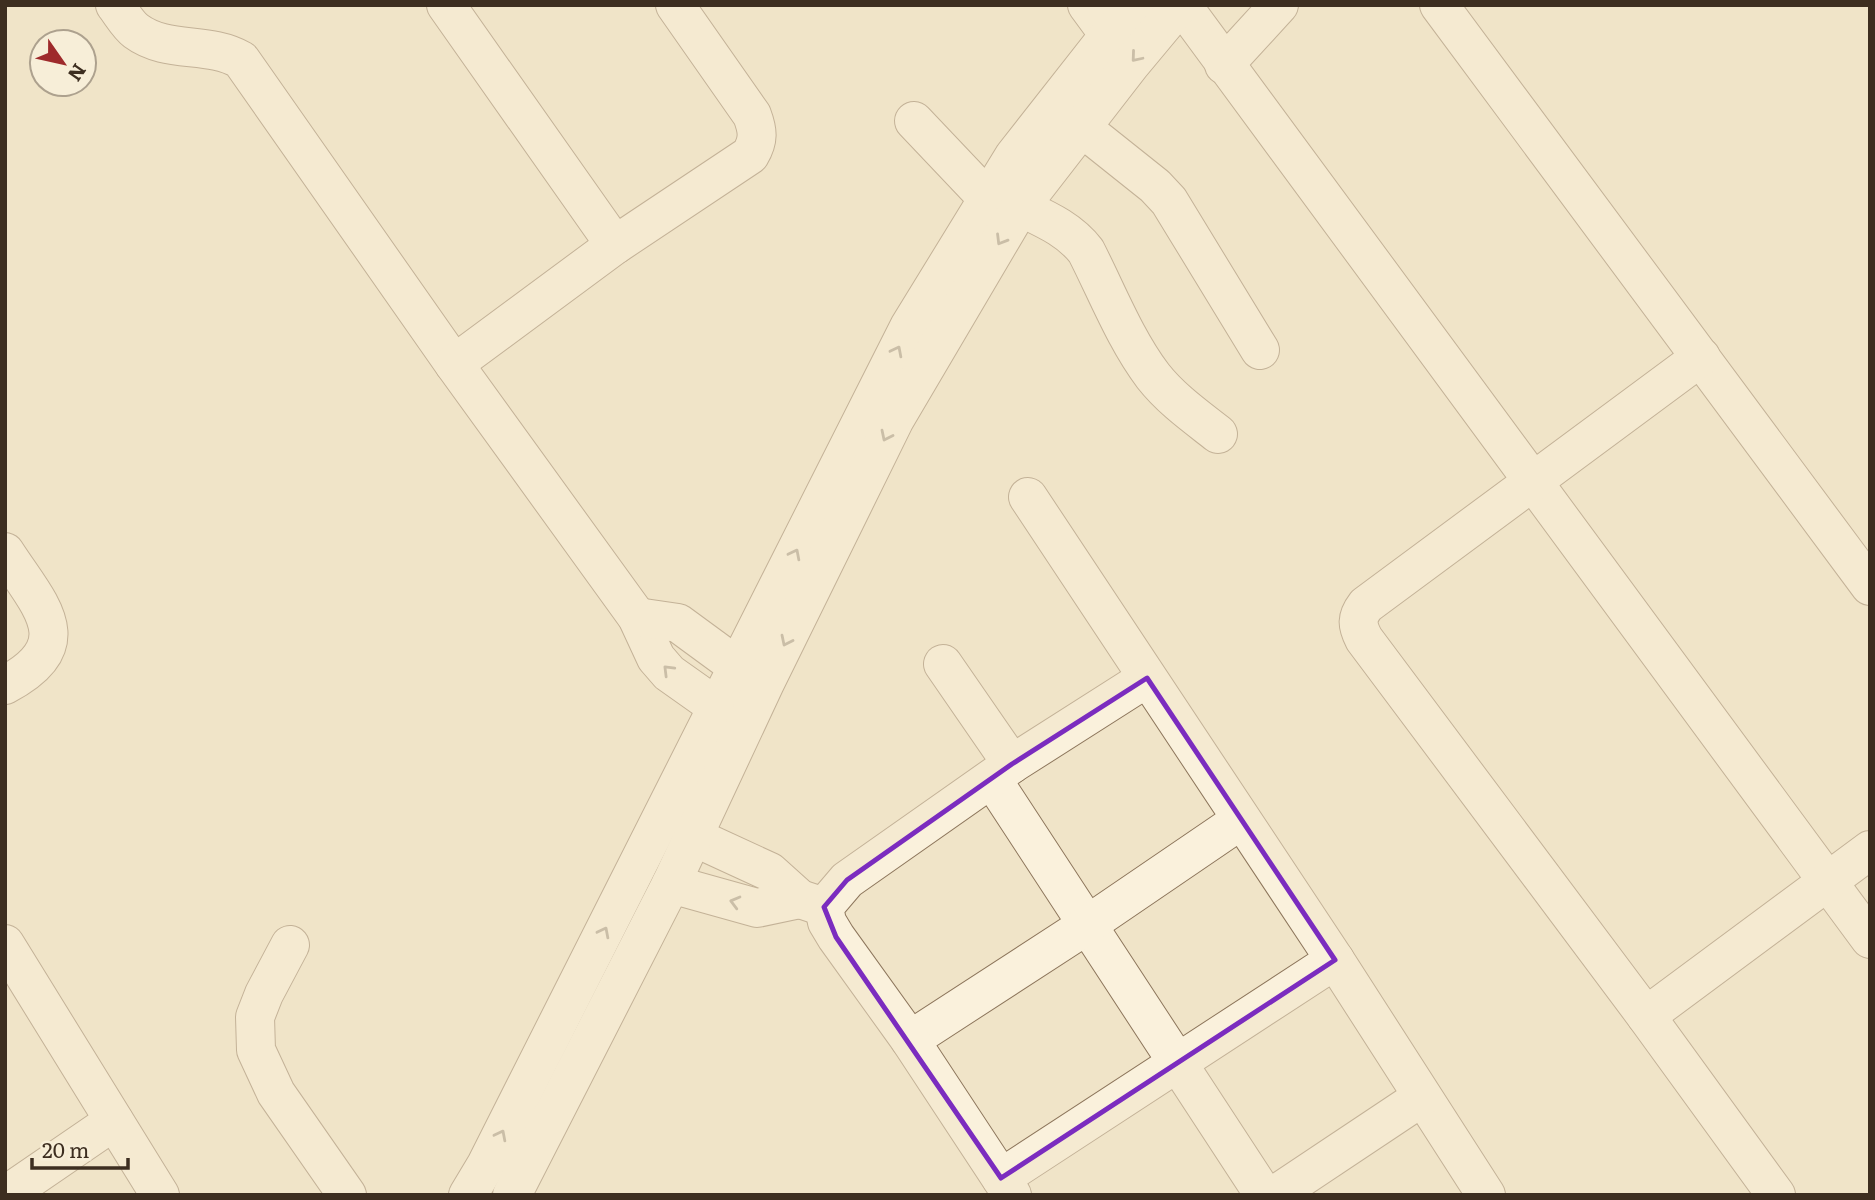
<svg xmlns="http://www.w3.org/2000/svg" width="1875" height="1200" viewBox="0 0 1875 1200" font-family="Literata,serif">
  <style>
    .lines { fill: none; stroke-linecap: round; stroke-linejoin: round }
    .minor-casing { stroke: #8d765c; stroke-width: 40 }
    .minor { stroke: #faf1dc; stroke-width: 38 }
    .oneway { stroke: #9c907e }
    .marked { fill: none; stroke: #7b2cbf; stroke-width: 5; stroke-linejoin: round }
  </style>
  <rect width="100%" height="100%" fill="#f0e4c8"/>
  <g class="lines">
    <defs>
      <g id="minor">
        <path d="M 115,5 C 122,14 128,25 136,31 C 167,54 208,41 241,60 L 454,364 L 637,617 L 656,658 L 669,673 L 717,707"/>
        <path d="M 446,5 L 615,245"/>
        <path d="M 1087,5 L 1109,35"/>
        <path d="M 1182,5 L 1870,939"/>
        <path d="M 1439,5 L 1870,586"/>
        <path d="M 1224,65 L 1279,5"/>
        <path d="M 914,121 L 988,199"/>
        <path d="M 1081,127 L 1155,186 L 1169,201 L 1260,350"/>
        <path d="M 1020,207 C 1045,219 1069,229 1086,251 C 1107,292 1125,339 1153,376 C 1171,399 1195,416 1218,434"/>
        <path d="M 1701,357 L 1366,605 C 1356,618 1357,625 1364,639 L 1646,1016 L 1776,1195"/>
        <path d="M 454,364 L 615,245 L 750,155 C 759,140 758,131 752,115 L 675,5"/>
        <path d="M 1028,497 L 1335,960 L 1486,1195"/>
        <path d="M 5,552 C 39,605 83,644 5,685"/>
        <path d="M 637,617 L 678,623 L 738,667"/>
        <path d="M 943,664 L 1012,764"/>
        <path d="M 992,779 L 1264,1195"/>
        <path d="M 694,837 L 770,872 L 800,899 L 824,907"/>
        <path d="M 671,884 L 757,908 L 800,899"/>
        <path d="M 5,944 L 160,1195"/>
        <path d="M 290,945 L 264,994 L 255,1017 L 256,1050 L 276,1093 L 347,1195"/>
        <path d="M 1646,1016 L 1870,850"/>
        <path d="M 910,1040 L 1087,925 L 1241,820"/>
        <path d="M 1001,1178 L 1335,960"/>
        <path d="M 6,1195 L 114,1121"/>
        <path d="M 468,1195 L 486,1165 L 909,327 L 1014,156 L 1109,35 L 1137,5"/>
        <path d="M 512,1195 L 671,884 L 765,683 L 895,419 L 1020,207 L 1130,65 L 1180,5"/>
        <path d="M 1012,1195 L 910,1040 L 836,937 L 827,922 L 824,907 L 847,880 L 1012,764 L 1147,678"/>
        <path d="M 1275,1195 L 1422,1097"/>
      </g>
    </defs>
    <use href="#minor" class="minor-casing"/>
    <use href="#minor" class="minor"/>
  </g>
  <defs><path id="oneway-chevron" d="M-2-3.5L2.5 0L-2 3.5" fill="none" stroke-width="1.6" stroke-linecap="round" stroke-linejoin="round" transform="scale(1.75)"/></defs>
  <g class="oneway">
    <use href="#oneway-chevron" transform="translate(1136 57) rotate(130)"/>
    <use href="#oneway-chevron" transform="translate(1001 240) rotate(121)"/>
    <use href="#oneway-chevron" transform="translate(897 351) rotate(-63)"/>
    <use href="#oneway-chevron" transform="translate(886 436) rotate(116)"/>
    <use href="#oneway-chevron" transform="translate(795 554) rotate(-63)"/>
    <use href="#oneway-chevron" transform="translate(786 641) rotate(116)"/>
    <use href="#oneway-chevron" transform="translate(668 670) rotate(-135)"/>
    <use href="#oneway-chevron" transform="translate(735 902) rotate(-165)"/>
    <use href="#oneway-chevron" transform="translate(604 932) rotate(-63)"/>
    <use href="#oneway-chevron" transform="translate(501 1135) rotate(-63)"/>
  </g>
  <path d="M0 0H1875V1200H0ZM 1147,678 L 1335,960 L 1001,1178 L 836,937 L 824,907 L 847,880 L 1012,764 Z" fill="#f0e4c8" fill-opacity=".55" fill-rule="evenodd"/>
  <path class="marked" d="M 1147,678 L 1335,960 L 1001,1178 L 836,937 L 824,907 L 847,880 L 1012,764 Z"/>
  <rect width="1875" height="1200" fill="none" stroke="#3d2e20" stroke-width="14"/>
  <g transform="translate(63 63) rotate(124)"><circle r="33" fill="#f7eed8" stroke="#ada18e" stroke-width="2"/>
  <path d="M0-5L12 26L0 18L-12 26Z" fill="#9e2a2b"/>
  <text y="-10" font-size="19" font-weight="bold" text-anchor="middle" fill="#3d2e20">N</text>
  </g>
  <path d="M32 1158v10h96v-10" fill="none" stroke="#3d2e20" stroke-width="3.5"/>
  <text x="42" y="1158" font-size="21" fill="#3d2e20" stroke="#f7eed8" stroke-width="5" paint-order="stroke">20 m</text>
</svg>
